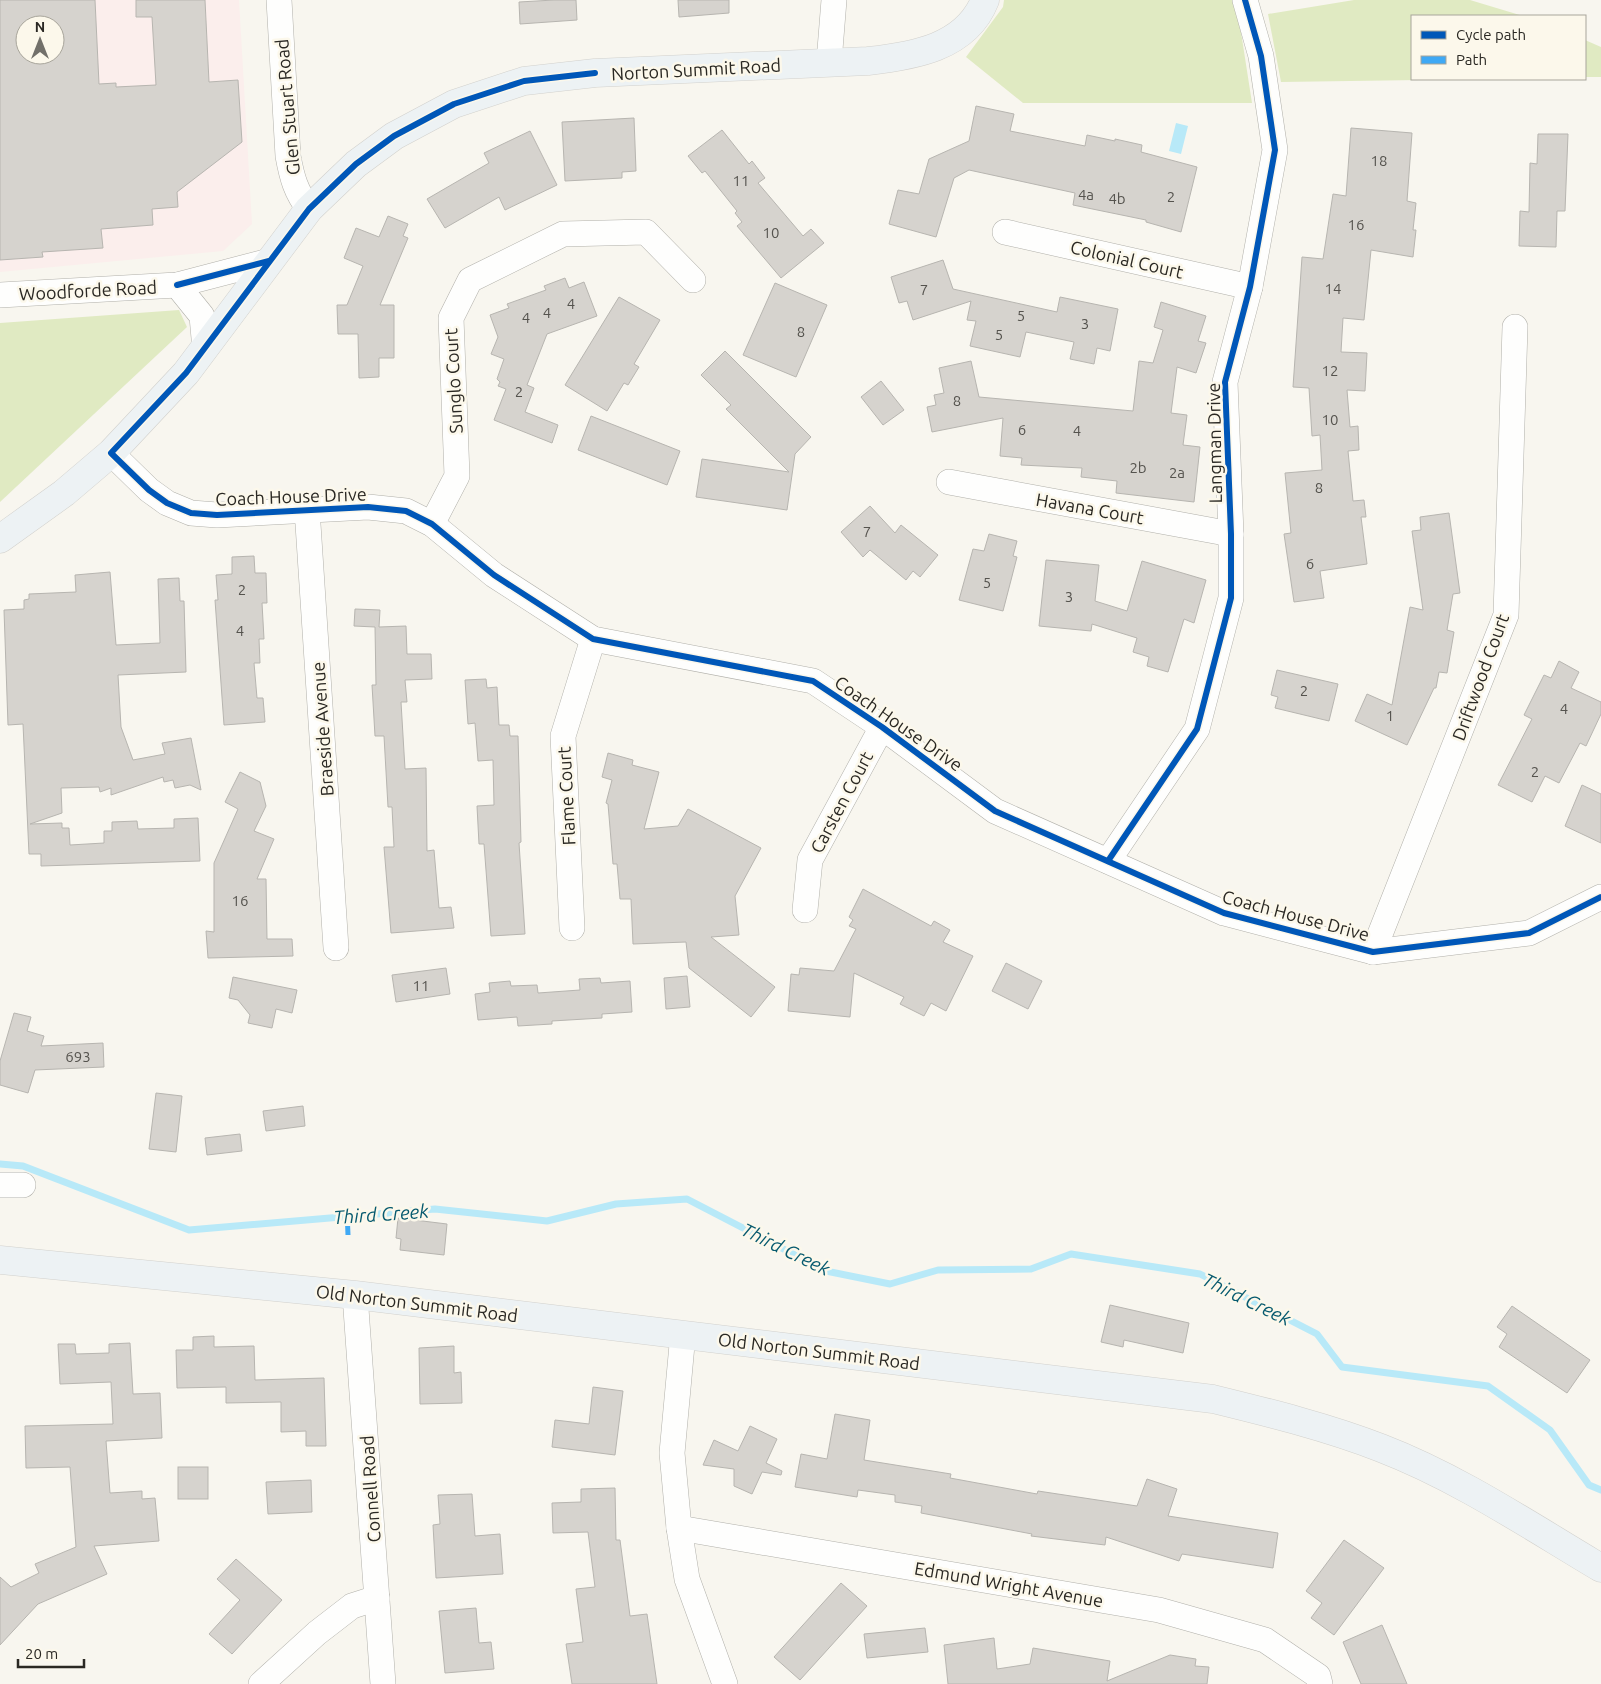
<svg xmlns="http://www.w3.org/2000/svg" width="1601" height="1684" viewBox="0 0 1601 1684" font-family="Ubuntu,sans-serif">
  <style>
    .industrial { fill: #fbeeec; fill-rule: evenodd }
    .green { fill: #e0eac2 }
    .water { fill: #b8e9f8 }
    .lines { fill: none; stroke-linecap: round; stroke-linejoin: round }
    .stream { stroke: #b8e9f8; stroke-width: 7 }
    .building { fill: #d6d3ce; stroke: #b7b5b0; fill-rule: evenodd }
    .minor-casing { stroke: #b1b0aa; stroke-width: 26 }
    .major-casing { stroke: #d2d1cd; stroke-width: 29 }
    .minor { stroke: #fefefd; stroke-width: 25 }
    .major { stroke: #edf2f4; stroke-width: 28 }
    .quiet { stroke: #3fa9f5; stroke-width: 5; stroke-dasharray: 10 5; stroke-linecap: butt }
    .cycleway-casing { stroke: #fcf8eb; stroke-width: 9 }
    .cycleway { stroke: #0057b8; stroke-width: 6 }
    .labels { text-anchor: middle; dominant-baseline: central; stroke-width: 5; stroke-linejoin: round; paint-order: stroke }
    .number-label { font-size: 15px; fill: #55534e }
    .street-label { font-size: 18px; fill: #2a2823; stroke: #fcf8eb }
    .water-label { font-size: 19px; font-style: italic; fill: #075a6f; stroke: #fcf8eb }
  </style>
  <rect width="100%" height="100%" fill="#f8f6ef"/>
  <path class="industrial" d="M 0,0 L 239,0 L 252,224 L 223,251 L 0,272 ZM 25,25 L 55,25 L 55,55 L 25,55 Z"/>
  <g class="green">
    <path d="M 1004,0 L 1236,0 L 1252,103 L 1023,103 L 966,57 L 1003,7 Z"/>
    <path d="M 1354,0 L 1470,0 L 1523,16 L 1412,16 L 1412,79 L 1489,79 L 1281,82 L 1268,14 Z"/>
    <path d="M 1585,40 L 1601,47 L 1601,77 L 1585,77 Z"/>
    <path d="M 179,310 L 187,327 L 0,502 L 0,323 Z"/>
  </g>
  <path class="water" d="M 1176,123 L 1188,126 L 1181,154 L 1169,151 Z"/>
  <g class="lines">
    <path class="stream" d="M 0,1164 L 23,1166 L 189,1230 L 435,1209 L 547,1221 L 616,1204 L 687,1199 L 826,1271 L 890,1284 L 938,1270 L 1031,1269 L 1071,1254 L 1200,1274 L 1317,1334 L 1342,1367 L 1488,1386 L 1550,1430 L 1589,1485 L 1601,1490"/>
  </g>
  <g class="building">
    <path d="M 0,0 L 95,0 L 99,84 L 116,83 L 116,87 L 156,85 L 152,17 L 136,17 L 136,0 L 205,0 L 209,82 L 238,80 L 242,142 L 177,192 L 178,207 L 152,209 L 153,225 L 101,229 L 103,248 L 42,252 L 43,257 L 0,260 ZM 25,25 L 55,25 L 55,55 L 25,55 Z"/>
    <path d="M 554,0 L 576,0 L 577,20 L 520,24 L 519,2 Z"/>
    <path d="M 678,0 L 729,0 L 729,13 L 679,17 Z"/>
    <path d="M 976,106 L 1014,114 L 1010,131 L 1085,146 L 1087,135 L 1115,141 L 1115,139 L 1142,145 L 1141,152 L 1197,167 L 1181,232 L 1146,222 L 1146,220 L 1073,205 L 1075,193 L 969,170 L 954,178 L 936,237 L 889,224 L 898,190 L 919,194 L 929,159 L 969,141 Z"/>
    <path d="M 634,118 L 636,171 L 622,172 L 622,178 L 565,181 L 562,122 Z"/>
    <path d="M 1351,128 L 1412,133 L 1407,201 L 1416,203 L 1413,230 L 1416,230 L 1413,257 L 1371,250 L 1364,320 L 1343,318 L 1341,352 L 1367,353 L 1365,391 L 1347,390 L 1350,427 L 1358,426 L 1359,450 L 1348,451 L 1353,501 L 1364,500 L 1366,517 L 1361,517 L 1367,564 L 1320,571 L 1324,598 L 1294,602 L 1284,534 L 1291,533 L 1285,473 L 1322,470 L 1320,435 L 1312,436 L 1309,388 L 1293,387 L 1302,257 L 1323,259 L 1333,194 L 1346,196 Z"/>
    <path d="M 722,130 L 749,164 L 752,161 L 765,178 L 758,183 L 803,236 L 811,229 L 824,243 L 781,278 L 737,226 L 742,222 L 735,213 L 737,211 L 705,171 L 702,173 L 688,156 Z"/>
    <path d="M 530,131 L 557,185 L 505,210 L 499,197 L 445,228 L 427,199 L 489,163 L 484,153 Z"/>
    <path d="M 1538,134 L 1568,134 L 1565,211 L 1557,211 L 1556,247 L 1519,246 L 1520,211 L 1529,212 L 1530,163 L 1537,164 Z"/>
    <path d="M 388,216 L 408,224 L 403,236 L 408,238 L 380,305 L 394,305 L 394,358 L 379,358 L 379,377 L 359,378 L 358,334 L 338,334 L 337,305 L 347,305 L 363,266 L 344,258 L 356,228 L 379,237 Z"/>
    <path d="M 943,260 L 953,289 L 1057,312 L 1060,297 L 1118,309 L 1110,351 L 1097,348 L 1094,364 L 1070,359 L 1074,342 L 1026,332 L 1020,357 L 970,346 L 976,321 L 967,320 L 971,301 L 913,320 L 907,301 L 899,303 L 891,277 Z"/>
    <path d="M 565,278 L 569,288 L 584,282 L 597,316 L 547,334 L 527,385 L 534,388 L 525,412 L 558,425 L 552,443 L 494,420 L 506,389 L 498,386 L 500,382 L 497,379 L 504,359 L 491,354 L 498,337 L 490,315 L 509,308 L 507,304 L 546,290 L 544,286 Z"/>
    <path d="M 775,283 L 827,305 L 796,377 L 743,355 Z"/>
    <path d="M 619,297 L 660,320 L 634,364 L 639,367 L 628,385 L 624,383 L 607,411 L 565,385 Z"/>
    <path d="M 1161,302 L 1206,316 L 1198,341 L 1206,343 L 1196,373 L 1177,367 L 1171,413 L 1187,415 L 1183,445 L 1200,447 L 1194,502 L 1116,493 L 1117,481 L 1081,477 L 1082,468 L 1021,465 L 1022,458 L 1000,456 L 1003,418 L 932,432 L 927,407 L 936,405 L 934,395 L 944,393 L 939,368 L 971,361 L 979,397 L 1133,411 L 1139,361 L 1153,363 L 1163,330 L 1154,327 Z"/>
    <path d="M 725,351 L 811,437 L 795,454 L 787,510 L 696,497 L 702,459 L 789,472 L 726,409 L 731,405 L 701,375 Z"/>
    <path d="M 881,381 L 904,410 L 883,425 L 861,397 Z"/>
    <path d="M 591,416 L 680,451 L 667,485 L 578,450 Z"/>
    <path d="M 870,506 L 895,533 L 901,525 L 938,555 L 920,577 L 913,571 L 906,580 L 870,550 L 863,557 L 841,532 Z"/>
    <path d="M 1449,513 L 1460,593 L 1453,594 L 1447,630 L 1454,632 L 1447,673 L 1439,672 L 1436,688 L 1434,688 L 1407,745 L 1355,721 L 1367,694 L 1392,705 L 1410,607 L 1423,610 L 1412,531 L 1421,530 L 1420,517 Z"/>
    <path d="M 989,534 L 1017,541 L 1013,556 L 1017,557 L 1003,611 L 959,600 L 973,549 L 984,551 Z"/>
    <path d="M 254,556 L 255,573 L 266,573 L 267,603 L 262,603 L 264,639 L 259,639 L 260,663 L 254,663 L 257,698 L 263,698 L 265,722 L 224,725 L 215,600 L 218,600 L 216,575 L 232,574 L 232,557 Z"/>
    <path d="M 1046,560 L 1099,565 L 1095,601 L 1127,611 L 1142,561 L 1206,580 L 1194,623 L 1184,619 L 1168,672 L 1147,666 L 1149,657 L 1133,652 L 1137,638 L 1092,624 L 1091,631 L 1039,626 Z"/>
    <path d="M 110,572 L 116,645 L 160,643 L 158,579 L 179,578 L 180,601 L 184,601 L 186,672 L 118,675 L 121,727 L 133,760 L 165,754 L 162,743 L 191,738 L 201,790 L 190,785 L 175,788 L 173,780 L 164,782 L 163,777 L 111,795 L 111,788 L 100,792 L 99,787 L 61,788 L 62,813 L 30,824 L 62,823 L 62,828 L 69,828 L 70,845 L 104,843 L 104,831 L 112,831 L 112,822 L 137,821 L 138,829 L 174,828 L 174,819 L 198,818 L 200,861 L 41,866 L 41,854 L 29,854 L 23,724 L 8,725 L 4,610 L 24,609 L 24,600 L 29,599 L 29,594 L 76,592 L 75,575 Z"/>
    <path d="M 355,609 L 380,610 L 379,627 L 406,626 L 407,654 L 431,654 L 432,679 L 405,680 L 407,702 L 401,702 L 405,769 L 426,768 L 427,851 L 434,850 L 439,908 L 451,907 L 454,928 L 391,933 L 384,847 L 394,847 L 392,807 L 388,807 L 384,736 L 375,736 L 372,685 L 376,685 L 375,627 L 354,626 Z"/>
    <path d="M 1559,661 L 1579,672 L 1571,688 L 1601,702 L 1601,714 L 1586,746 L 1580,743 L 1559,783 L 1545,776 L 1532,802 L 1498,785 L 1532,719 L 1524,715 L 1544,675 L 1551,678 Z"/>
    <path d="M 1277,670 L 1338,684 L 1329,721 L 1275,708 L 1278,697 L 1271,695 Z"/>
    <path d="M 486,679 L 487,688 L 497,687 L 499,725 L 509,725 L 510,736 L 518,736 L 521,842 L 519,843 L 525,934 L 491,936 L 484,844 L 479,844 L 477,806 L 494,805 L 493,760 L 478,761 L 475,723 L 468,724 L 465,680 Z"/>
    <path d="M 608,753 L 633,760 L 632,765 L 659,772 L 644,829 L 678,826 L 688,809 L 761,848 L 735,896 L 739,935 L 711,937 L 775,987 L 751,1017 L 689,968 L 686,942 L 633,944 L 631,899 L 620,899 L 617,864 L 613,864 L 608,804 L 606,803 L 612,780 L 602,777 Z"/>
    <path d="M 240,772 L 260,782 L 266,806 L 254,831 L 274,839 L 257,879 L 266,879 L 267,939 L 292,939 L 293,956 L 208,958 L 206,931 L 214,932 L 214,863 L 238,809 L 225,802 Z"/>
    <path d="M 1582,785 L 1601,794 L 1601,843 L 1565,826 Z"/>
    <path d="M 863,889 L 931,926 L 934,921 L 950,930 L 943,942 L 973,956 L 946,1011 L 931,1003 L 924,1016 L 900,1004 L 904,997 L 854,973 L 850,1017 L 788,1011 L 791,974 L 799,975 L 800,968 L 834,971 L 856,929 L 849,926 L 853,920 L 849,917 Z"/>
    <path d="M 1006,963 L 1042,981 L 1028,1009 L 992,991 Z"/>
    <path d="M 446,968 L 450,994 L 396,1002 L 392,975 Z"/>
    <path d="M 687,976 L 690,1007 L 666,1009 L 664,978 Z"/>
    <path d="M 233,977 L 297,990 L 292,1013 L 276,1009 L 272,1028 L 248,1023 L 250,1015 L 238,1000 L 229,998 Z"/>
    <path d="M 600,978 L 601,983 L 630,981 L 632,1012 L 602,1014 L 602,1018 L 552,1021 L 552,1024 L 518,1026 L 517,1017 L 478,1020 L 475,994 L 490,992 L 489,983 L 510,981 L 511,986 L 537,985 L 538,993 L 580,990 L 579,979 Z"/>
    <path d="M 14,1013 L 31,1017 L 27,1031 L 44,1036 L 41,1046 L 103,1043 L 104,1067 L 35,1070 L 28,1093 L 0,1085 L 0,1061 Z"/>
    <path d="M 156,1093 L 182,1096 L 176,1152 L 149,1149 Z"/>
    <path d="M 303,1106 L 305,1126 L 266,1131 L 263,1111 Z"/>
    <path d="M 240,1134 L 242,1151 L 207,1155 L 205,1138 Z"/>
    <path d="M 398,1218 L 447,1224 L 444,1255 L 400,1250 L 401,1239 L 396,1238 Z"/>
    <path d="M 1110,1305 L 1189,1323 L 1183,1353 L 1124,1340 L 1123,1347 L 1101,1342 Z"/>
    <path d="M 1512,1306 L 1590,1360 L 1567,1393 L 1499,1347 L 1507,1334 L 1497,1327 Z"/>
    <path d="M 214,1336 L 214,1347 L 254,1346 L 255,1380 L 324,1378 L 326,1446 L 306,1446 L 306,1431 L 281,1432 L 281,1402 L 226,1403 L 226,1387 L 177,1388 L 176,1350 L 193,1350 L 193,1337 Z"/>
    <path d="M 130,1343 L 133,1394 L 160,1393 L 162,1438 L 106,1441 L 110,1493 L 142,1491 L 142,1499 L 155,1498 L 159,1541 L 94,1546 L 107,1574 L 38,1604 L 0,1645 L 0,1577 L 11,1587 L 39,1573 L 35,1564 L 76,1547 L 70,1467 L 26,1468 L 25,1426 L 113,1424 L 111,1382 L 60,1384 L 58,1344 L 75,1344 L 76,1354 L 109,1353 L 109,1344 Z"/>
    <path d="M 454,1346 L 454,1373 L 461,1372 L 462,1403 L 420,1404 L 419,1348 Z"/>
    <path d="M 593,1387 L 623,1391 L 615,1455 L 552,1447 L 555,1420 L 589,1424 Z"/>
    <path d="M 835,1414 L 870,1420 L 864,1460 L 951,1474 L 950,1478 L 1037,1494 L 1038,1491 L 1137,1506 L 1147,1479 L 1177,1489 L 1168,1516 L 1278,1533 L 1273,1568 L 1182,1554 L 1179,1561 L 1106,1537 L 1105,1545 L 1031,1536 L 1032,1534 L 921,1513 L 922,1506 L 895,1502 L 895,1495 L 858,1490 L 857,1497 L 795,1487 L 801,1454 L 827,1459 Z"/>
    <path d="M 750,1426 L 777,1439 L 766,1463 L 782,1471 L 781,1475 L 762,1472 L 752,1494 L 734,1486 L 734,1469 L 703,1465 L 714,1440 L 738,1451 Z"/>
    <rect x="178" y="1467" width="30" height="32"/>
    <path d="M 311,1480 L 312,1512 L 268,1514 L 266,1482 Z"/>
    <path d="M 615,1488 L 616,1540 L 620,1540 L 630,1616 L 647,1614 L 657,1684 L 572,1684 L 566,1644 L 583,1642 L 576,1589 L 595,1587 L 588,1532 L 553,1533 L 552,1503 L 581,1502 L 581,1489 Z"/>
    <path d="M 472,1494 L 475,1536 L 500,1534 L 503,1574 L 436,1578 L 433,1525 L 440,1524 L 438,1495 Z"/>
    <path d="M 1344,1540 L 1384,1568 L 1334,1635 L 1311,1618 L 1322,1603 L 1306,1591 Z"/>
    <path d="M 236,1559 L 282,1600 L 232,1654 L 209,1634 L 240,1600 L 217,1579 Z"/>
    <path d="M 841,1583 L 867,1606 L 800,1680 L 774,1657 Z"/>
    <path d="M 476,1608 L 479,1643 L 491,1642 L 494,1669 L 445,1673 L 439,1611 Z"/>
    <path d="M 1382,1625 L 1407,1684 L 1361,1684 L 1343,1642 Z"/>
    <path d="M 925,1628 L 928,1652 L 867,1658 L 864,1634 Z"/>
    <path d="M 994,1638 L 997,1669 L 1030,1664 L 1033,1648 L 1110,1661 L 1107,1681 L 1170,1655 L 1196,1659 L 1195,1666 L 1209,1667 L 1207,1684 L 948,1684 L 944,1645 Z"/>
  </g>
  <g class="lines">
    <defs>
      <g id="minor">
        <path d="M 279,0 L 288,156 C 292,178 296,192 309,209"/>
        <path d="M 829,62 L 834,0"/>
        <path d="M 1005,232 L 1250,287"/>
        <path d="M 177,285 L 202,316 L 205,349"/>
        <path d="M 0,295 L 177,285 L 269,261"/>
        <path d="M 111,453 L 149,490 L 167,503 L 191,513 L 217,515 L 368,507 L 406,511 L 432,524 L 494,575 L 593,639 L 813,681 L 882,727 L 995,811 L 1224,913 L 1373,952 L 1529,933 L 1601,897"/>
        <path d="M 949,482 L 1231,534"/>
        <path d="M 307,509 L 336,948"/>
        <path d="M 432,524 L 457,476 L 451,318 L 470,280 L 563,234 L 646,232 L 693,280"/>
        <path d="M 1108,861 L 1197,729 L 1231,598 L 1231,534 L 1225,382 L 1250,287 L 1275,150 L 1261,56 L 1245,0"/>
        <path d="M 805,910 L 810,860 L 882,727"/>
        <path d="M 572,928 L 563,736 L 593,639"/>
        <path d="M 1373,952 L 1506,615 L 1515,327"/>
        <path d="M 0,1185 L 23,1185"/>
        <path d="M 355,1295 L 383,1684"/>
        <path d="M 683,1334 L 672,1453 L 679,1528 L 687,1579 L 725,1684"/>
        <path d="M 679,1528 L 1159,1610 L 1265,1640 L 1318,1676 L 1320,1684"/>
        <path d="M 261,1684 L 317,1633 L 352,1606 L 377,1598"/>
      </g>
      <g id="major">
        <path d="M 0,539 L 64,493 L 111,453 L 186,373 L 309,209 L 356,164 L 394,136 L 454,104 L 524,81 L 595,73 L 868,61 C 913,56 966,48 985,0"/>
        <path d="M 0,1260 L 355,1295 L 1213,1399 C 1270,1413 1327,1427 1381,1448 C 1459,1478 1530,1526 1601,1568"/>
      </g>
    </defs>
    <use href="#minor" class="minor-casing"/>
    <use href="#major" class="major-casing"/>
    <use href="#minor" class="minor"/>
    <use href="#major" class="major"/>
    <path class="quiet" d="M 347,1211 L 348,1235"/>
    <defs>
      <g id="cycleway">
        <path d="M 595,73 L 524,81 L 454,104 L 394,136 L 356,164 L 309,209 L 186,373 L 111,453 L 149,490 L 167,503 L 191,513 L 217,515 L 368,507 L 406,511 L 432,524 L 494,575 L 593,639 L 813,681 L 882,727 L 995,811 L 1224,913 L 1373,952 L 1529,933 L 1601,897"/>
        <path d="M 177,285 L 269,261"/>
        <path d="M 1108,861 L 1197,729 L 1231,598 L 1231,534 L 1225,382 L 1250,287 L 1275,150 L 1261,56 L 1245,0"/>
      </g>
    </defs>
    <use href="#cycleway" class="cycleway-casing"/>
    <use href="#cycleway" class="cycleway"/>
  </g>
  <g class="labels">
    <g class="number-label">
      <text x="1379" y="160">18</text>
      <text x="741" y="180">11</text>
      <text x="1086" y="194">4a</text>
      <text x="1171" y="196">2</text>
      <text x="1117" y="198">4b</text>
      <text x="1356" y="224">16</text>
      <text x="771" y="232">10</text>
      <text x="1333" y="288">14</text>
      <text x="924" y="289">7</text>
      <text x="571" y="303">4</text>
      <text x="547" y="312">4</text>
      <text x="1021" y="315">5</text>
      <text x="526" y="317">4</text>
      <text x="1085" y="323">3</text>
      <text x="801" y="331">8</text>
      <text x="999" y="334">5</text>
      <text x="1330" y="370">12</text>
      <text x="519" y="391">2</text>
      <text x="957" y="400">8</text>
      <text x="1330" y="419">10</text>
      <text x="1022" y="429">6</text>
      <text x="1077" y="430">4</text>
      <text x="1138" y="467">2b</text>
      <text x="1177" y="472">2a</text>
      <text x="1319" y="487">8</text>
      <text x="867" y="531">7</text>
      <text x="1310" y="563">6</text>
      <text x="987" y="582">5</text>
      <text x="242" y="589">2</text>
      <text x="1069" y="596">3</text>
      <text x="240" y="630">4</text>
      <text x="1304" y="690">2</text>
      <text x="1564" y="708">4</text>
      <text x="1390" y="715">1</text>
      <text x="1535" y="771">2</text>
      <text x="240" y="900">16</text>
      <text x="421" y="985">11</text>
      <text x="78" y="1056">693</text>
    </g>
    <g class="street-label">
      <text transform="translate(696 69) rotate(-3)">Norton Summit Road</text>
      <text transform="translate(287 107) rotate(-95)">Glen Stuart Road</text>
      <text transform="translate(1127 259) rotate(13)">Colonial Court</text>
      <text transform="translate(88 290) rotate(-3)">Woodforde Road</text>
      <text transform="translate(453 381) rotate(-93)">Sunglo Court</text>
      <text transform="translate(1214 443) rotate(-91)">Langman Drive</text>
      <text transform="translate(291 496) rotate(-2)">Coach House Drive</text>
      <text transform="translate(1090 508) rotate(10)">Havana Court</text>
      <text transform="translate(1480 677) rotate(-70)">Driftwood Court</text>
      <text transform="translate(899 723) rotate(35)">Coach House Drive</text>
      <text transform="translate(322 729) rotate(-94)">Braeside Avenue</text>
      <text transform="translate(566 796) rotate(-93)">Flame Court</text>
      <text transform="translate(841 802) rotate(-62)">Carsten Court</text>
      <text transform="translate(1296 915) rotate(15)">Coach House Drive</text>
      <text transform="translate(417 1303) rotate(7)">Old Norton Summit Road</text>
      <text transform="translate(819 1351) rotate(7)">Old Norton Summit Road</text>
      <text transform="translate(370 1489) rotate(-94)">Connell Road</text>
      <text transform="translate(1009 1584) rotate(10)">Edmund Wright Avenue</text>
    </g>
    <g class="water-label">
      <text transform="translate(381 1214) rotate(-4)">Third Creek</text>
      <text transform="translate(786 1249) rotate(26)">Third Creek</text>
      <text transform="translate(1247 1299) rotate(26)">Third Creek</text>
    </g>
  </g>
  <rect x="1411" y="15" width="175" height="65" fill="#fcf8eb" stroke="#a8a59b"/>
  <rect x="1421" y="31" width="25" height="8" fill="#0057b8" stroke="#a8a59b"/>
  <text x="1456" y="40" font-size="15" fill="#2a2823">Cycle path</text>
  <rect x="1421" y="56" width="25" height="8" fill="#3fa9f5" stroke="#a8a59b"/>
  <text x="1456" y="65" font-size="15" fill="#2a2823">Path</text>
  <g transform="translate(40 40)"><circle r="24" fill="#fcf8eb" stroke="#a8a59b"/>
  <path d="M0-4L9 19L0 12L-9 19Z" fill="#72706a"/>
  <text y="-8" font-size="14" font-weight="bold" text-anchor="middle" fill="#2a2823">N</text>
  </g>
  <path d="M18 1659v8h66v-8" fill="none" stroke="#2a2823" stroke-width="2.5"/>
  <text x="25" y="1659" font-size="15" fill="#2a2823" stroke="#fcf8eb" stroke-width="4" paint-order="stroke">20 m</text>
</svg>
